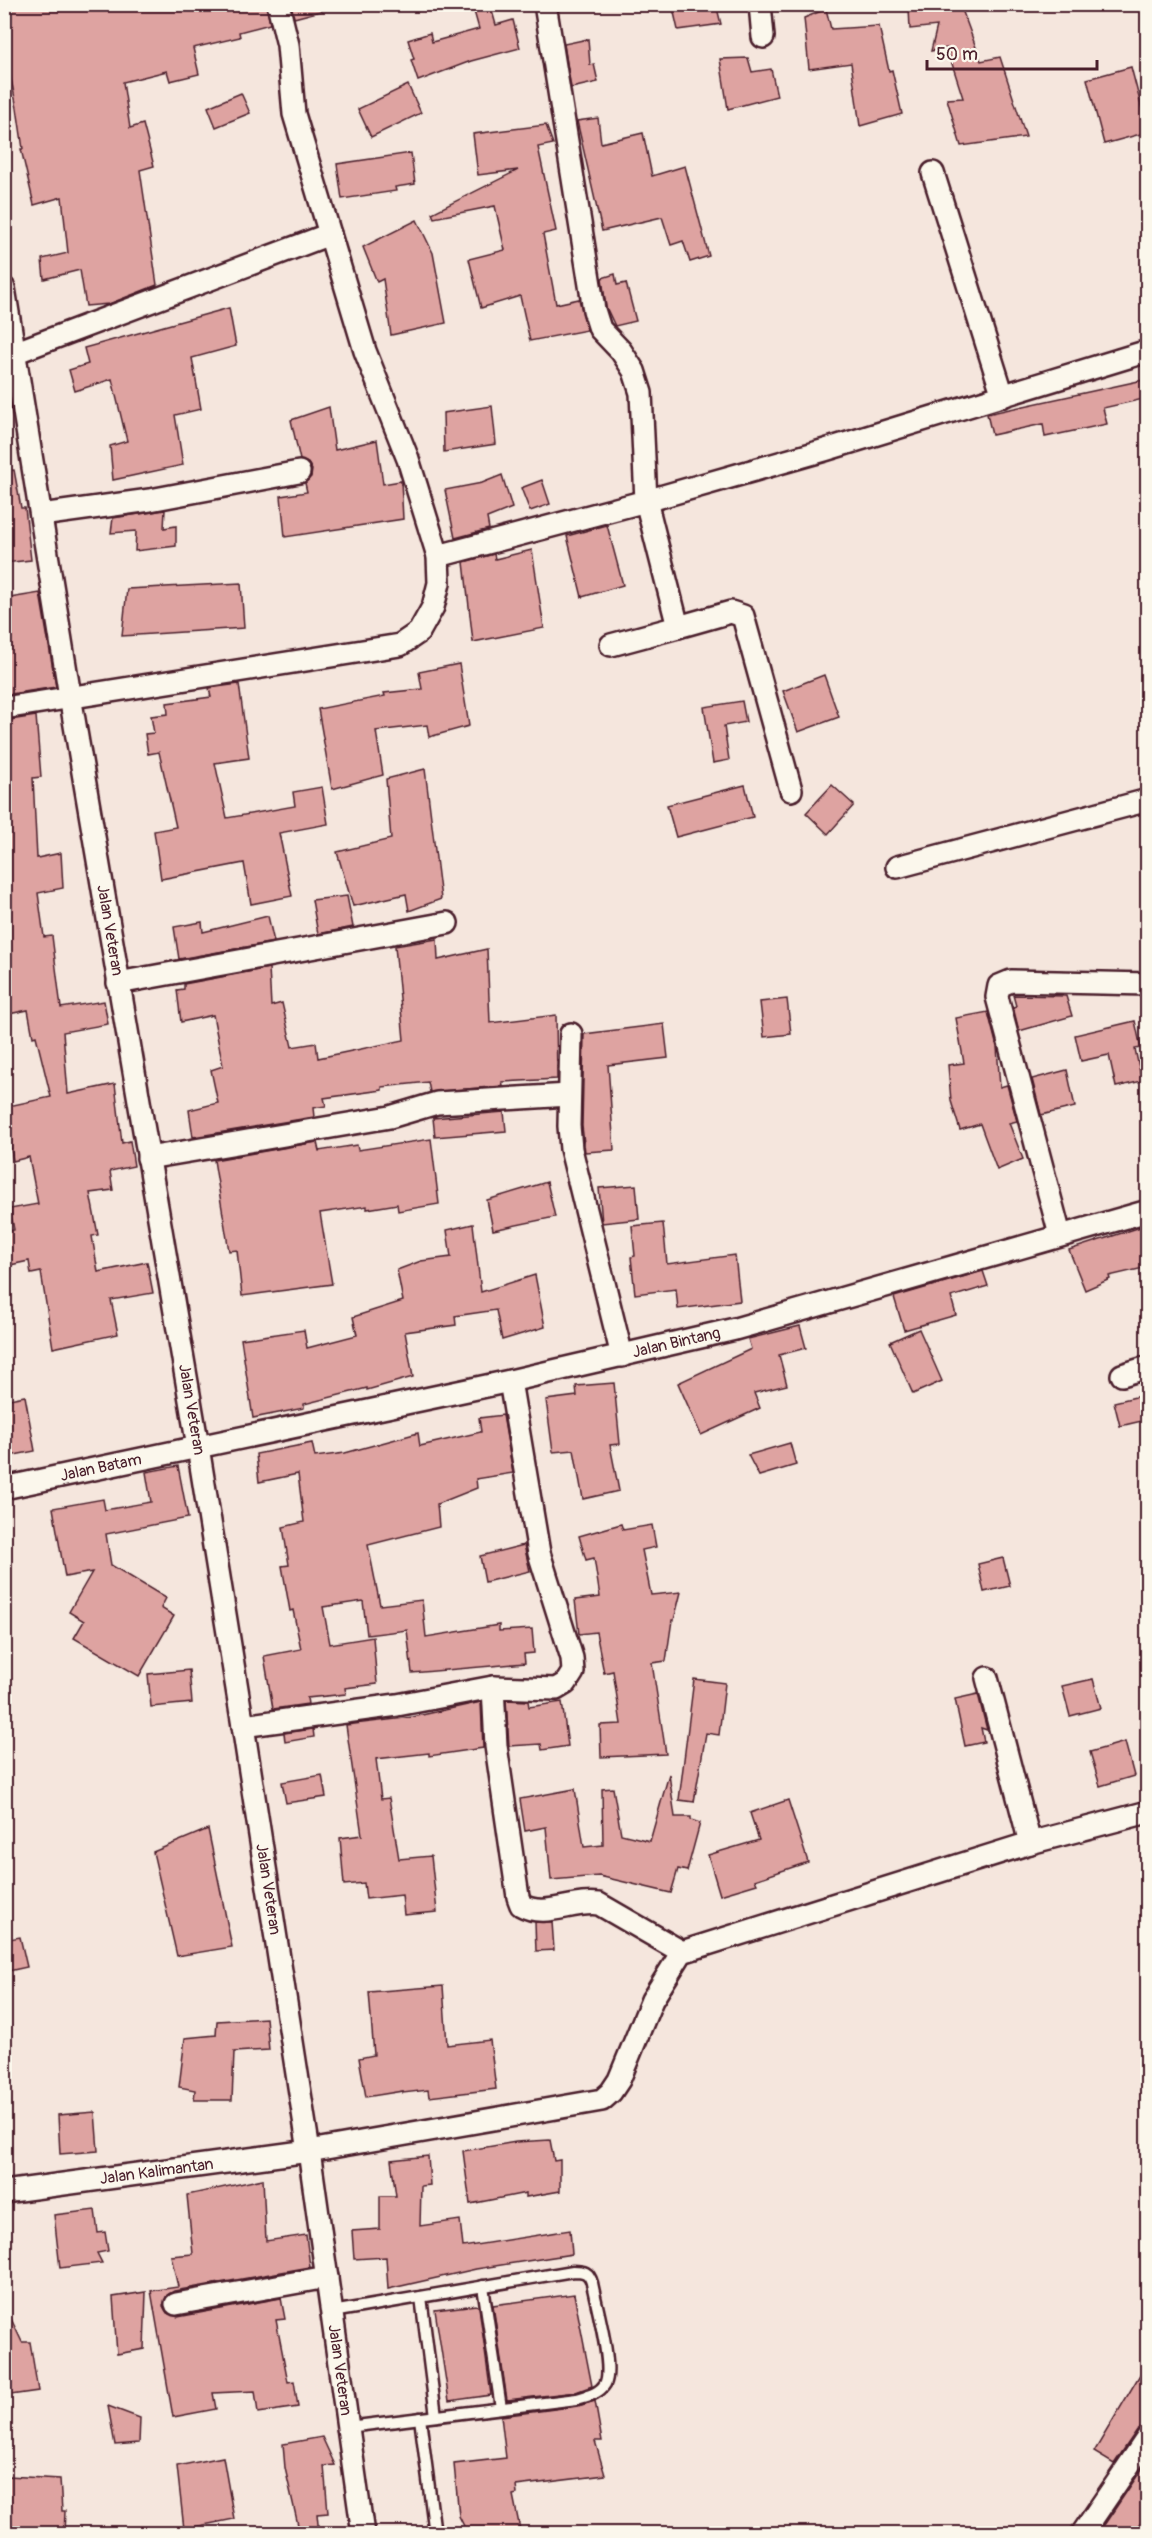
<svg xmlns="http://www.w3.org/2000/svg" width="1152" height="2538" viewBox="0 0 1152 2538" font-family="Pangolin,sans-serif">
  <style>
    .building { fill: #dea3a1; stroke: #4a1f2b; stroke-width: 1.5 }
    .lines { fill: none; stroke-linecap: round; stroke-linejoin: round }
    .lane-casing { stroke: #4a1f2b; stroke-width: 15 }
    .street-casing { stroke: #4a1f2b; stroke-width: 26 }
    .lane { stroke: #fbf7ec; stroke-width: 10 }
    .street { stroke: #fbf7ec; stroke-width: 21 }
    .labels { text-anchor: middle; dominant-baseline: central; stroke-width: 4.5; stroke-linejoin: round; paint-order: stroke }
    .street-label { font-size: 16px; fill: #4a1f2b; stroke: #fbf7ec }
  </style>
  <rect width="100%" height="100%" fill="#f5e6dd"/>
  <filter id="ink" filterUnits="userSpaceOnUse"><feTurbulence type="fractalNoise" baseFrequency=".0167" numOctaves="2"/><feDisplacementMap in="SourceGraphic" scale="12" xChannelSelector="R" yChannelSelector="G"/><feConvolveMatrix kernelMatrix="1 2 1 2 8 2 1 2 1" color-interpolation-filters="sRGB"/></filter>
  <g filter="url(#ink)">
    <g class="building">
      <path d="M 4,4 L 266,4 L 270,24 L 239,32 L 240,37 L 193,48 L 199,74 L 170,81 L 167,71 L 123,82 L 130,128 L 143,124 L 154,166 L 140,170 L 157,285 L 109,304 L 86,306 L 80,270 L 44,279 L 42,259 L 68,253 L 62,197 L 34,205 L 21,149 L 23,149 L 17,108 L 4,46 Z"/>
      <path d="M 291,4 L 320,4 L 321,11 L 294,18 Z"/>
      <path d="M 472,4 L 490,4 L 496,25 L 513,20 L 520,48 L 471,61 L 418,81 L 411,60 L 414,59 L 408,40 L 430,33 L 432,42 L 479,29 Z"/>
      <path d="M 672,4 L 716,4 L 721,24 L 678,30 Z"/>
      <path d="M 932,4 L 960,4 L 981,61 L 1000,57 L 1026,137 L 961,146 L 947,99 L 963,98 L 947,48 L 931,51 L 937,26 L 910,29 L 909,8 L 932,7 Z"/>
      <path d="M 826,9 L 831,29 L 879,26 L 889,71 L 892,70 L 902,114 L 860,126 L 851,63 L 809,69 L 804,18 Z"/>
      <path d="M 588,39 L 590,65 L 594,64 L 598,82 L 571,88 L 564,44 Z"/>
      <path d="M 748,58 L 752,72 L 771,69 L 777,96 L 728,109 L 720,59 Z"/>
      <path d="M 1131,67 L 1148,132 L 1104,144 L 1087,79 Z"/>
      <path d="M 408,85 L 421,113 L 371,137 L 358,109 Z"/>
      <path d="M 241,93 L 250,113 L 216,127 L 208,107 Z"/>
      <path d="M 598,118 L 601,143 L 643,133 L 652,176 L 685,166 L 709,256 L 690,262 L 683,241 L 671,245 L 662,217 L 602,231 L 577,121 Z"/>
      <path d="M 546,125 L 553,144 L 538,147 L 556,231 L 543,234 L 556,304 L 579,299 L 587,330 L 530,341 L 520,296 L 481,308 L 469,259 L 505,250 L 495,206 L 434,218 L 432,213 L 518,170 L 478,175 L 473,134 Z"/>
      <path d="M 411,153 L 415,184 L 395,187 L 396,191 L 342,199 L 337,164 Z"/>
      <path d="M 417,220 L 433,253 L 446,323 L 391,335 L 383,279 L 377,282 L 363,247 Z"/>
      <path d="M 615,274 L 617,285 L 626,283 L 636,321 L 615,326 L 606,307 L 602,278 Z"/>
      <path d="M 229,308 L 236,346 L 192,358 L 201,409 L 175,415 L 183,465 L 113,480 L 110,446 L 127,441 L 112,379 L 75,391 L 69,370 L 88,364 L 84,348 Z"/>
      <path d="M 1148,379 L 1148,398 L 1103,408 L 1107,424 L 1045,437 L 1043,424 L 992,435 L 987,414 Z"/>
      <path d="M 492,406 L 496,444 L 444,452 L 443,413 Z"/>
      <path d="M 329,407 L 335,450 L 377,440 L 383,484 L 401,481 L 403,519 L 285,537 L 281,496 L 307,492 L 305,483 L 311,477 L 312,470 L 308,463 L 300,460 L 291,420 Z"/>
      <path d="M 14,470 L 21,508 L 25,508 L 31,560 L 4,563 L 4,471 Z"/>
      <path d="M 502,475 L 512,508 L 487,518 L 489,529 L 455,538 L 445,490 L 482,483 Z"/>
      <path d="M 542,480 L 550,504 L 530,511 L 521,488 Z"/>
      <path d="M 165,510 L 164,528 L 176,526 L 176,546 L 135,551 L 136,531 L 111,533 L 113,518 Z"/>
      <path d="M 607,525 L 623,585 L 582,597 L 567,536 Z"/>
      <path d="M 532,550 L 544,628 L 473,642 L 464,562 L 494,554 L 495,559 Z"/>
      <path d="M 241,583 L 244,628 L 122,636 L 127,589 Z"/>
      <path d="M 40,593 L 56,687 L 4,695 L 4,599 Z"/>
      <path d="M 459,664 L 469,726 L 429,737 L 427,725 L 376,731 L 383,775 L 332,789 L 318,709 L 385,696 L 384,693 L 422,689 L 419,672 Z"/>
      <path d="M 824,675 L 839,717 L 798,732 L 783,691 Z"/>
      <path d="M 239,684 L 249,758 L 215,763 L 227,818 L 295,806 L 293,792 L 322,787 L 328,824 L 279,833 L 292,896 L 251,904 L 244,863 L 161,879 L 154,831 L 176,827 L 159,752 L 148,754 L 145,734 L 154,733 L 151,716 L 168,714 L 167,703 L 211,697 L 209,688 Z"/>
      <path d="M 742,701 L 746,722 L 724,726 L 729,760 L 713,763 L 704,707 Z"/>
      <path d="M 36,716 L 41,777 L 33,778 L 37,858 L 61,853 L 63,888 L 38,893 L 44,937 L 52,936 L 61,1008 L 104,1001 L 108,1024 L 63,1032 L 68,1094 L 115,1084 L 122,1143 L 130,1141 L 134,1166 L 110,1171 L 113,1190 L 90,1193 L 98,1235 L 92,1236 L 98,1272 L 147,1262 L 153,1293 L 111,1300 L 118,1334 L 53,1348 L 41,1272 L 31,1274 L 29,1261 L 10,1265 L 4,1232 L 14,1230 L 10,1209 L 38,1204 L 29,1157 L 13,1161 L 4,1107 L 51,1097 L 36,1036 L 33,1037 L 28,1010 L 4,1015 L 4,721 Z"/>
      <path d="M 425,769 L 441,899 L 409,911 L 406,894 L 353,906 L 337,852 L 391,839 L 386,779 Z"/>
      <path d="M 745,785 L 753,817 L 676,837 L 667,805 Z"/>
      <path d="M 832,785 L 854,805 L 828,834 L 806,813 Z"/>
      <path d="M 347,896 L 353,927 L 318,934 L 312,900 Z"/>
      <path d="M 268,916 L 274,942 L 179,959 L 174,927 L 202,922 L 203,932 Z"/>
      <path d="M 437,939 L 438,960 L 487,949 L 490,1023 L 556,1015 L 557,1079 L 502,1082 L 503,1086 L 430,1092 L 428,1082 L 382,1087 L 382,1090 L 324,1098 L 326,1106 L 313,1108 L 314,1117 L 193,1137 L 189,1110 L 218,1103 L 211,1070 L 223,1066 L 213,1015 L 181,1022 L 177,990 L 184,989 L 184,984 L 269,968 L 271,1006 L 282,1003 L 292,1047 L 316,1043 L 318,1058 L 404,1040 L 395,946 Z"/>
      <path d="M 1013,995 L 1066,996 L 1072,1016 L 1019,1031 L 1013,1007 L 1016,1006 Z"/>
      <path d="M 787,999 L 791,1034 L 764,1037 L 760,1002 Z"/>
      <path d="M 988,1012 L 997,1047 L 1000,1087 L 1007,1085 L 1017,1121 L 1009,1123 L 1023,1159 L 997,1170 L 980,1124 L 960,1130 L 951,1101 L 948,1065 L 964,1063 L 956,1018 Z"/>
      <path d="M 1135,1021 L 1141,1048 L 1135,1049 L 1142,1081 L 1116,1087 L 1109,1055 L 1081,1061 L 1075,1035 Z"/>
      <path d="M 664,1024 L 668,1058 L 608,1065 L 614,1150 L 585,1152 L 582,1126 L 584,1034 Z"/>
      <path d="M 1067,1070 L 1075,1107 L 1041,1115 L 1032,1079 Z"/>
      <path d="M 504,1112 L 506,1131 L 435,1137 L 433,1118 Z"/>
      <path d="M 431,1139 L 439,1204 L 398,1211 L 397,1204 L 367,1209 L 367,1206 L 320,1213 L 332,1284 L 242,1296 L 237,1250 L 229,1251 L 214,1160 L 317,1142 L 319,1151 L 357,1145 L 358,1150 Z"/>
      <path d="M 547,1182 L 555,1217 L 493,1230 L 487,1200 Z"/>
      <path d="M 636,1185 L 639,1219 L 602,1223 L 599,1188 Z"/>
      <path d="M 663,1223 L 667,1264 L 735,1255 L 740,1301 L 678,1309 L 676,1289 L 635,1294 L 631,1257 L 635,1256 L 632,1226 Z"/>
      <path d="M 473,1224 L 481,1292 L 535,1275 L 545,1327 L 502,1340 L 496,1310 L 455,1316 L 456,1325 L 405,1332 L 413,1377 L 367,1390 L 367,1388 L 304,1404 L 304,1408 L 253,1418 L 241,1339 L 304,1330 L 307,1348 L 357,1335 L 353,1317 L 403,1301 L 397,1270 L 421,1261 L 451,1257 L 447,1230 Z"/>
      <path d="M 1147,1225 L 1148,1267 L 1109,1276 L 1110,1279 L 1085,1290 L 1069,1250 Z"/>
      <path d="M 983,1271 L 988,1286 L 951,1297 L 956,1315 L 904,1330 L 894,1297 Z"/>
      <path d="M 800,1326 L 806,1348 L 779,1355 L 787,1385 L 754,1393 L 760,1408 L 701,1435 L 678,1383 L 751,1349 L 748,1339 Z"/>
      <path d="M 919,1329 L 942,1381 L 913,1394 L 890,1342 Z"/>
      <path d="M 614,1383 L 620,1444 L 610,1445 L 619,1491 L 583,1499 L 574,1450 L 553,1452 L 546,1400 L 577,1396 L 576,1386 Z"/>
      <path d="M 25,1396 L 35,1451 L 4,1457 L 4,1400 Z"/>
      <path d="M 1140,1396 L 1146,1420 L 1120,1426 L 1114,1402 Z"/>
      <path d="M 503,1415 L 513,1473 L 476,1479 L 477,1488 L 437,1504 L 439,1527 L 368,1545 L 380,1605 L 422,1600 L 426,1637 L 499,1625 L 499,1631 L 532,1629 L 534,1653 L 524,1654 L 525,1663 L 412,1673 L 407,1630 L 367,1635 L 363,1601 L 323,1607 L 330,1644 L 373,1637 L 377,1684 L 345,1688 L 346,1694 L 307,1698 L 308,1704 L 273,1709 L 264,1656 L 301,1649 L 293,1610 L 290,1611 L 282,1566 L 289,1565 L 283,1527 L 304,1522 L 298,1474 L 259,1482 L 256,1454 L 312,1443 L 315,1457 L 345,1453 L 418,1433 L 420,1446 L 481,1432 L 479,1418 Z"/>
      <path d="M 790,1443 L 796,1465 L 759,1476 L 748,1455 Z"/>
      <path d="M 178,1466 L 188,1518 L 106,1534 L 111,1565 L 166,1598 L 161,1608 L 174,1616 L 139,1676 L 74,1638 L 84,1621 L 69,1612 L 92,1572 L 65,1577 L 53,1508 L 103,1499 L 105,1510 L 151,1502 L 146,1472 Z"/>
      <path d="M 621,1524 L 623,1530 L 652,1525 L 656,1547 L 642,1550 L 651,1595 L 681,1592 L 674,1620 L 672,1620 L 666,1661 L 652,1663 L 666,1754 L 601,1757 L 600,1725 L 621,1724 L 613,1671 L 604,1673 L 596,1632 L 579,1634 L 575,1600 L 600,1597 L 594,1558 L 586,1560 L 579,1536 Z"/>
      <path d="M 524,1545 L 530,1571 L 485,1582 L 480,1556 Z"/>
      <path d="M 1003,1558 L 1010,1586 L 984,1592 L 978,1564 Z"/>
      <path d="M 189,1670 L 192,1703 L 151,1707 L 148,1674 Z"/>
      <path d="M 694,1679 L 725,1683 L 719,1735 L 706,1733 L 694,1802 L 679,1800 Z"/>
      <path d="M 1093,1679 L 1101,1708 L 1070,1716 L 1062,1686 Z"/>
      <path d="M 978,1694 L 987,1730 L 981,1728 L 984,1742 L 965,1746 L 955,1699 Z"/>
      <path d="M 506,1700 L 528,1701 L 529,1707 L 562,1702 L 568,1746 L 542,1750 L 541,1744 L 509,1746 Z"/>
      <path d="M 481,1702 L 483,1748 L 429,1756 L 429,1753 L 376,1759 L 381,1799 L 389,1798 L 399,1859 L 431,1856 L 437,1912 L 404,1915 L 402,1895 L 366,1899 L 364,1883 L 344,1885 L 340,1838 L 362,1835 L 346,1725 L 413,1717 Z"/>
      <path d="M 313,1729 L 314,1737 L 285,1742 L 284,1733 Z"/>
      <path d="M 1125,1742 L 1134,1776 L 1100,1786 L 1090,1752 Z"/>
      <path d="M 669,1774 L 675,1817 L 691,1817 L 691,1820 L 700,1823 L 687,1871 L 678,1869 L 671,1893 L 599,1876 L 551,1880 L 546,1827 L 525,1831 L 520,1799 L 575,1789 L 584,1847 L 603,1845 L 602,1789 L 613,1788 L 621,1834 L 650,1841 Z"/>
      <path d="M 322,1775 L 326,1797 L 286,1803 L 282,1782 Z"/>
      <path d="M 788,1800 L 808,1862 L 755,1880 L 757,1884 L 720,1895 L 708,1855 L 759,1840 L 750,1813 Z"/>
      <path d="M 208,1829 L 232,1947 L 177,1956 L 153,1852 Z"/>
      <path d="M 535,1922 L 552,1922 L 554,1950 L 536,1951 Z"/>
      <path d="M 20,1937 L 27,1967 L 4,1972 L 4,1940 Z"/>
      <path d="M 443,1986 L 447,2045 L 490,2040 L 496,2089 L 429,2097 L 428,2090 L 403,2093 L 403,2091 L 366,2097 L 359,2058 L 374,2055 L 369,1992 Z"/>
      <path d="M 266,2018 L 269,2050 L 234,2052 L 232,2100 L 194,2100 L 195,2090 L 179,2087 L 185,2038 L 216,2035 L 217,2021 Z"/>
      <path d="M 95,2112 L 98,2151 L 60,2154 L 58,2115 Z"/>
      <path d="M 550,2140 L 554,2161 L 560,2160 L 560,2191 L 526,2197 L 526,2193 L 470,2204 L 463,2151 L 516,2142 Z"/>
      <path d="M 428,2156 L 430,2185 L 421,2186 L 420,2226 L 460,2220 L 463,2247 L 570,2230 L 572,2254 L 476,2269 L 388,2289 L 386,2257 L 354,2259 L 352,2231 L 380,2229 L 380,2196 L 396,2196 L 391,2160 Z"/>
      <path d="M 263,2179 L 266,2241 L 306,2235 L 310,2267 L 174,2291 L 167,2295 L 163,2306 L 167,2313 L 178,2317 L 281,2298 L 285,2319 L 276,2320 L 288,2382 L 294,2381 L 298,2407 L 258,2413 L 255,2391 L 213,2393 L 216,2409 L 173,2417 L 151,2291 L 178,2287 L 171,2256 L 193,2254 L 187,2195 Z"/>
      <path d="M 95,2210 L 98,2233 L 105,2232 L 108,2251 L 97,2253 L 102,2263 L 60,2268 L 54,2215 Z"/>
      <path d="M 146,2292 L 144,2349 L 117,2354 L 113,2297 Z"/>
      <path d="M 574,2294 L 592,2386 L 576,2392 L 507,2400 L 493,2305 Z"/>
      <path d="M 4,2304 L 22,2342 L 30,2342 L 38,2391 L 4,2396 Z"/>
      <path d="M 476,2305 L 479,2307 L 491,2395 L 449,2401 L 435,2310 Z"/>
      <path d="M 1148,2361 L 1148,2424 L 1137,2430 L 1114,2464 L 1094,2452 Z"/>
      <path d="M 595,2401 L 602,2441 L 595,2441 L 605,2475 L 516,2486 L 517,2494 L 513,2495 L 521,2534 L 468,2534 L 459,2516 L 454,2464 L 506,2458 L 501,2416 L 578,2406 Z"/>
      <path d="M 108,2406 L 140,2418 L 139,2443 L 115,2445 Z"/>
      <path d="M 322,2437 L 335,2465 L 324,2466 L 328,2513 L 317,2514 L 319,2534 L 300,2534 L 285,2468 L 283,2444 Z"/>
      <path d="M 223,2457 L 234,2519 L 184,2529 L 177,2466 Z"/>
      <path d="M 1148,2460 L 1148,2512 L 1132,2534 L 1098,2534 Z"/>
      <path d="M 8,2476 L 60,2479 L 62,2511 L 65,2511 L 64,2534 L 4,2534 L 4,2485 Z"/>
    </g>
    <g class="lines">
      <defs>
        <g id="lane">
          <path d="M 483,2286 L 501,2408"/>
          <path d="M 421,2297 L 436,2416"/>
          <path d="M 332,2312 L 573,2271 C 584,2271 589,2272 592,2283 C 596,2304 614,2368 605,2384 C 599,2394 587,2396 577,2399 L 348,2427"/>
          <path d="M 420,2418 L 435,2534"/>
        </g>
        <g id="street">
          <path d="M 545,4 L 594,310 L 600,329 L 621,351 L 634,371 L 641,393 L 646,501 L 678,627 L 731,612 L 743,616 L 791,790"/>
          <path d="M 760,4 L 763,37"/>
          <path d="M 933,173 L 1003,396"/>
          <path id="s1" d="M 4,288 L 70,696 L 198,1447 L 243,1726 L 309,2151 L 363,2534"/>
          <path d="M 14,353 L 330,234"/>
          <path d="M 41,515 L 150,500 L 299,472"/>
          <path d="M 438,556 L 646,501 L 825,450 L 1148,351"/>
          <path d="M 611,645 L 678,627"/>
          <path d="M 4,708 L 400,645 L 419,632 L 433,607 L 439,583 L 438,556 L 408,459 L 365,351 L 294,114 L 288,45 L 278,4"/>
          <path d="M 897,867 L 1148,800"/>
          <path d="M 118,983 L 447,923"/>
          <path d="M 571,1034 L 569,1126 L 571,1149 L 622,1356"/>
          <path d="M 148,1158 L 390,1117 L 437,1103 L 569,1095"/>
          <path d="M 1060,1235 L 997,997 L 999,986 L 1011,981 L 1148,984"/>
          <path d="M 1122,1375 L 1148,1367"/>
          <path d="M 510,1381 L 539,1553 L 572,1658 L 573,1672 L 566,1683 L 556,1689 L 493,1687 L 496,1746 L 518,1897 L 521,1905 C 545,1919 573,1900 599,1904 L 682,1952"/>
          <path id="s2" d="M 4,1488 L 510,1381 L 735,1329 L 1148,1211"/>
          <path d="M 987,1678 L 1030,1843"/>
          <path d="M 243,1726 L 397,1705 L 493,1687"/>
          <path id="s3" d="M 4,2192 L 309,2151 L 602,2100 L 611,2092 L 619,2080 L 652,2000 L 682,1952 L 1030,1843 L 1148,1812"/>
          <path d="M 176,2304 L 327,2277"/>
          <path d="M 1082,2534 L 1148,2437"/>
        </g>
      </defs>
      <use href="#lane" class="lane-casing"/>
      <use href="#street" class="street-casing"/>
      <use href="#lane" class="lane"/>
      <use href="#street" class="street"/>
    </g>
  </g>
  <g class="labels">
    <g class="street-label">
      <text stroke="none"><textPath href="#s1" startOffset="651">Jalan Veteran</textPath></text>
      <text stroke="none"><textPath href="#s2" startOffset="688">Jalan Bintang</textPath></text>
      <text stroke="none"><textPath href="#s1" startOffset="1137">Jalan Veteran</textPath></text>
      <text stroke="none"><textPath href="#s2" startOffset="99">Jalan Batam</textPath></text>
      <text stroke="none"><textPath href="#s1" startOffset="1623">Jalan Veteran</textPath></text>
      <text stroke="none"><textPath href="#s3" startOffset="154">Jalan Kalimantan</textPath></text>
      <text stroke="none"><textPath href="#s1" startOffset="2109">Jalan Veteran</textPath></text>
    </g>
  </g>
  <rect width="1152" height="2538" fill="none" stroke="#fbf7ec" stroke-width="24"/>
  <rect x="12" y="12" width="1128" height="2514" fill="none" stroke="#4a1f2b" stroke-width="2" filter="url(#ink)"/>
  <path d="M927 60v9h170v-9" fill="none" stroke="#4a1f2b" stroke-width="3"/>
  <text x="936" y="60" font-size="18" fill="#4a1f2b" stroke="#fbf7ec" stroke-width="4.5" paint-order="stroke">50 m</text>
</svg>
